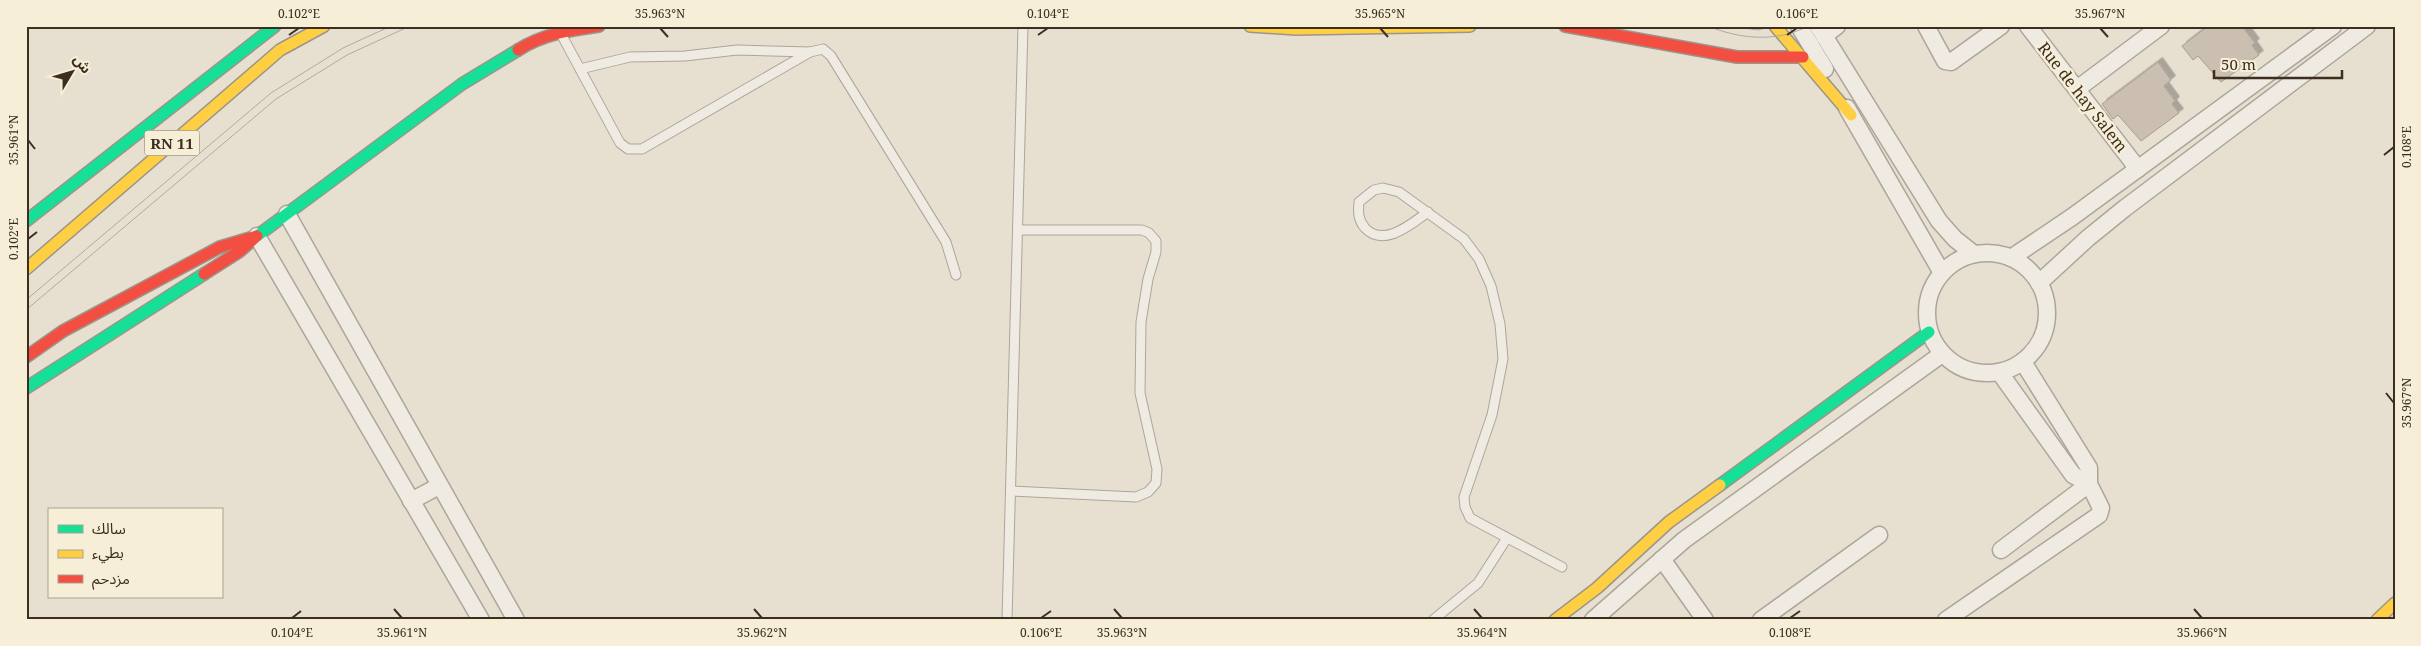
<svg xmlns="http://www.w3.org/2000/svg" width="2421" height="646" viewBox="0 0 2421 646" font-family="'Noto Serif','Noto Sans Arabic',serif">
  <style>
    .building { fill: #cbbfb2; stroke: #a89c90; filter: url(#shadow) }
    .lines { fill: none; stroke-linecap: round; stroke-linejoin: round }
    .lane-casing { stroke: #ada599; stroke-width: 11 }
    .street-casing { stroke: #ada599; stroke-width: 19 }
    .fast-casing { stroke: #9c958a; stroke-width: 14 }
    .slow-casing { stroke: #9c958a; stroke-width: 14 }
    .jam-casing { stroke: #9c958a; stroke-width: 14 }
    .lane { stroke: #efebe3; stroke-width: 9 }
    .street { stroke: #efebe3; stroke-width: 16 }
    .fast { stroke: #16e098; stroke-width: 11 }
    .slow { stroke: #ffcf43; stroke-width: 11 }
    .jam { stroke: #f24e42; stroke-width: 11 }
    .tram { stroke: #afaaa2; stroke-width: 1 }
    .ticks { fill: none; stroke: #3d2e20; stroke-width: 2 }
    .labels { text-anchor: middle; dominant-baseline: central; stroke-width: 5; stroke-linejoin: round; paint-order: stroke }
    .shield { fill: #f7eed8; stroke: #756857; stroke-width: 1 }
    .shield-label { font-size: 15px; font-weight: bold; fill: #3d2e20 }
    .street-label { font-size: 16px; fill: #3d2e20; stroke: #f7eed8 }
    .neatline { fill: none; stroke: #3d2e20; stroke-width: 2 }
    .ticks-label { font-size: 12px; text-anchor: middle; fill: #3d2e20 }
  </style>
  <defs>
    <filter id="shadow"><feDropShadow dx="4.5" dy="-4.5" stdDeviation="0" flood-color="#0004"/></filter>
  </defs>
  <rect width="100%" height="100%" fill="#e7e0d1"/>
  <g class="building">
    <path d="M 2208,26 L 2242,26 L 2255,43 L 2252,45 L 2259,55 L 2221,82 L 2198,56 L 2193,60 L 2182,46 Z"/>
    <path d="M 2158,62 L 2171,80 L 2164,86 L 2175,101 L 2172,104 L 2179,113 L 2141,141 L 2118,115 L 2113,119 L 2102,104 Z"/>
  </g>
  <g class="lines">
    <defs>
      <g id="lane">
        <path d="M 560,32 L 620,143 L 628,149 L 642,149 L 810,52 L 823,49 L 831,56 L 946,242 L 956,275"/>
        <path d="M 580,69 L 630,57 L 685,56 L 737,50 L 810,52"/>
        <path d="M 1428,212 C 1411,224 1384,248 1365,228 C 1358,220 1358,212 1359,202 L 1374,190 L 1383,188 L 1399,192 L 1464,239 L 1479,259 L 1491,286 L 1500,324 L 1503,359 L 1492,415 L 1464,497 L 1465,507 L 1470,518 L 1562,567"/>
        <path d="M 1011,491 L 1136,497 L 1148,492 L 1156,483 L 1157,469 L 1140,393 L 1141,322 L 1148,279 L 1156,252 L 1156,241 L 1149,233 L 1142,230 L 1018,230"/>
        <path d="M 1007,620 L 1023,26"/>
        <path d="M 1433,620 L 1478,583 L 1507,538"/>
      </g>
      <g id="street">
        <path d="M 1799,26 L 1825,69"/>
        <path d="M 1818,26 L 1939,221 L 1955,239 L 1974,254"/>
        <path d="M 1926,26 L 1945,61 L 1951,62 L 2001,26"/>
        <path d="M 2028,26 L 2138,169"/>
        <path d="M 1824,36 L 1837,26"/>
        <path d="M 2077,89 L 2161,26"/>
        <path d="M 1847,108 L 1942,273"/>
        <path d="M 287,214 L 516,620"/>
        <path d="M 257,236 L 481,620"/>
        <circle cx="1987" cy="313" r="60"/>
        <path d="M 2011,258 L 2072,217 L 2333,26"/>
        <path d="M 2039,283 L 2088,238 L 2125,208 L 2367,26"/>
        <path d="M 2000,373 L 2073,475 L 2089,484"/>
        <path d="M 411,501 L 439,486"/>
        <path d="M 2001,550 L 2089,484"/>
        <path d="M 1662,559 L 1705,620"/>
        <path d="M 1593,620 L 1684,540 L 1942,354"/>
        <path d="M 1761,620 L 1879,535"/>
        <path d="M 1946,620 L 2099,515 L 2101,508 L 2089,484 L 2089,468 L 2023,362"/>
      </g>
      <g id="fast">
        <path d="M 26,221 L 275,26"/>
        <path d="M 257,236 L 462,84 L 518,50"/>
        <path d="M 26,388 L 204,274"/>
        <path d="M 1720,485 L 1929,332"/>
      </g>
      <g id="slow">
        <path d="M 1250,26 L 1296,29 L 1470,26"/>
        <path d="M 1775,26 L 1851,115"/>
        <path d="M 26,269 L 280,50 L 324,26"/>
        <path d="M 1555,620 L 1597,588 L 1669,522 L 1720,485"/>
        <path d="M 2377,620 L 2395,603"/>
      </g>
      <g id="jam">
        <path d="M 1565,26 L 1737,57 L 1803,57"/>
        <path d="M 518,50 C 543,34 570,30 599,26"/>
        <path d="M 26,357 L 63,331 L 220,247 L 257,236 L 240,251 L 204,274"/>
      </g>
    </defs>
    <use href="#lane" class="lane-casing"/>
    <use href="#street" class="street-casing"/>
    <use href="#fast" class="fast-casing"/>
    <use href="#slow" class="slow-casing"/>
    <use href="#jam" class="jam-casing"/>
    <use href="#lane" class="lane"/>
    <use href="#street" class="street"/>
    <use href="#fast" class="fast"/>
    <use href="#slow" class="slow"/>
    <use href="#jam" class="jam"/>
    <g class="tram">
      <path d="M 1708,26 C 1739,39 1777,43 1808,26"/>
      <path d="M 1730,26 L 1758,30 L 1773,26"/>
      <path d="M 26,300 L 271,93 L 343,48 L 391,26"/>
      <path d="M 26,310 L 276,99 L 347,55 L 410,26"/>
    </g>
  </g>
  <path class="ticks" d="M 660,28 L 668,37M 1380,28 L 1388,37M 2100,28 L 2108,37M 289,35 L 299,28M 1038,35 L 1048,28M 1787,35 L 1797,28M 28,140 L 35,149M 2384,155 L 2394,147M 28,239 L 37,232M 2386,393 L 2394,403M 394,609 L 402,618M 754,609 L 762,618M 1114,609 L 1122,618M 1474,609 L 1482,618M 2194,609 L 2202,618M 292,618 L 301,611M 1041,618 L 1051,611M 1790,618 L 1800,611"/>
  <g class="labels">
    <rect class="shield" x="144.5" y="130.5" width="55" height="25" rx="4"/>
    <g class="shield-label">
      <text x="172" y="143">RN 11</text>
    </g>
    <g class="street-label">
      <text transform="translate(2083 97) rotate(52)">Rue de hay Salem</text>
    </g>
  </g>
  <rect width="2421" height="646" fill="none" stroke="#f7eed8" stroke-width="55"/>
  <rect x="48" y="508" width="175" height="90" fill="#f7eed8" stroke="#ada18e"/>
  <rect x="58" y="525" width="25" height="8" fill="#16e098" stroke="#ada18e"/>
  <text x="92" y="534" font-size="15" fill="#3d2e20">سالك</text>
  <rect x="58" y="550" width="25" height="8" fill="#ffcf43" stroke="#ada18e"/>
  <text x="92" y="558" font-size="15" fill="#3d2e20">بطيء</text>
  <rect x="58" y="575" width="25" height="8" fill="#f24e42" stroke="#ada18e"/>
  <text x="92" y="584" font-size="15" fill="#3d2e20">مزدحم</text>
  <g transform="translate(72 72) rotate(52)" stroke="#f7eed8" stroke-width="4" paint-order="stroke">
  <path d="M0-4L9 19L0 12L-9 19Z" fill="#3d2e20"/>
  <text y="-8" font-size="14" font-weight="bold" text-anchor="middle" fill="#3d2e20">ش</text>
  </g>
  <path d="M2214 70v8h128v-8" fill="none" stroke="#3d2e20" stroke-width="2.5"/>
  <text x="2221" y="70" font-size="15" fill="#3d2e20" stroke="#f7eed8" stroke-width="4" paint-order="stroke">50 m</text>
  <rect x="28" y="28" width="2366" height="590" class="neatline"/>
  <g class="ticks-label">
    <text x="299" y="18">0.102°E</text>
    <text x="660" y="18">35.963°N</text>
    <text x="1048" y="18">0.104°E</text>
    <text x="1380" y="18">35.965°N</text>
    <text x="1797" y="18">0.106°E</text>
    <text x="2100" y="18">35.967°N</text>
    <text transform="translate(14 140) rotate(-90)" y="4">35.961°N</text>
    <text transform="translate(2407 147) rotate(-90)" y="4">0.108°E</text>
    <text transform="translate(14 239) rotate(-90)" y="4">0.102°E</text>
    <text transform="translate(2407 403) rotate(-90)" y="4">35.967°N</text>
    <text x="292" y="637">0.104°E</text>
    <text x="402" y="637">35.961°N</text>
    <text x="762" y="637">35.962°N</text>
    <text x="1041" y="637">0.106°E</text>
    <text x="1122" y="637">35.963°N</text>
    <text x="1482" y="637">35.964°N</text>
    <text x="1790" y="637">0.108°E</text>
    <text x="2202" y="637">35.966°N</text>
  </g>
</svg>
